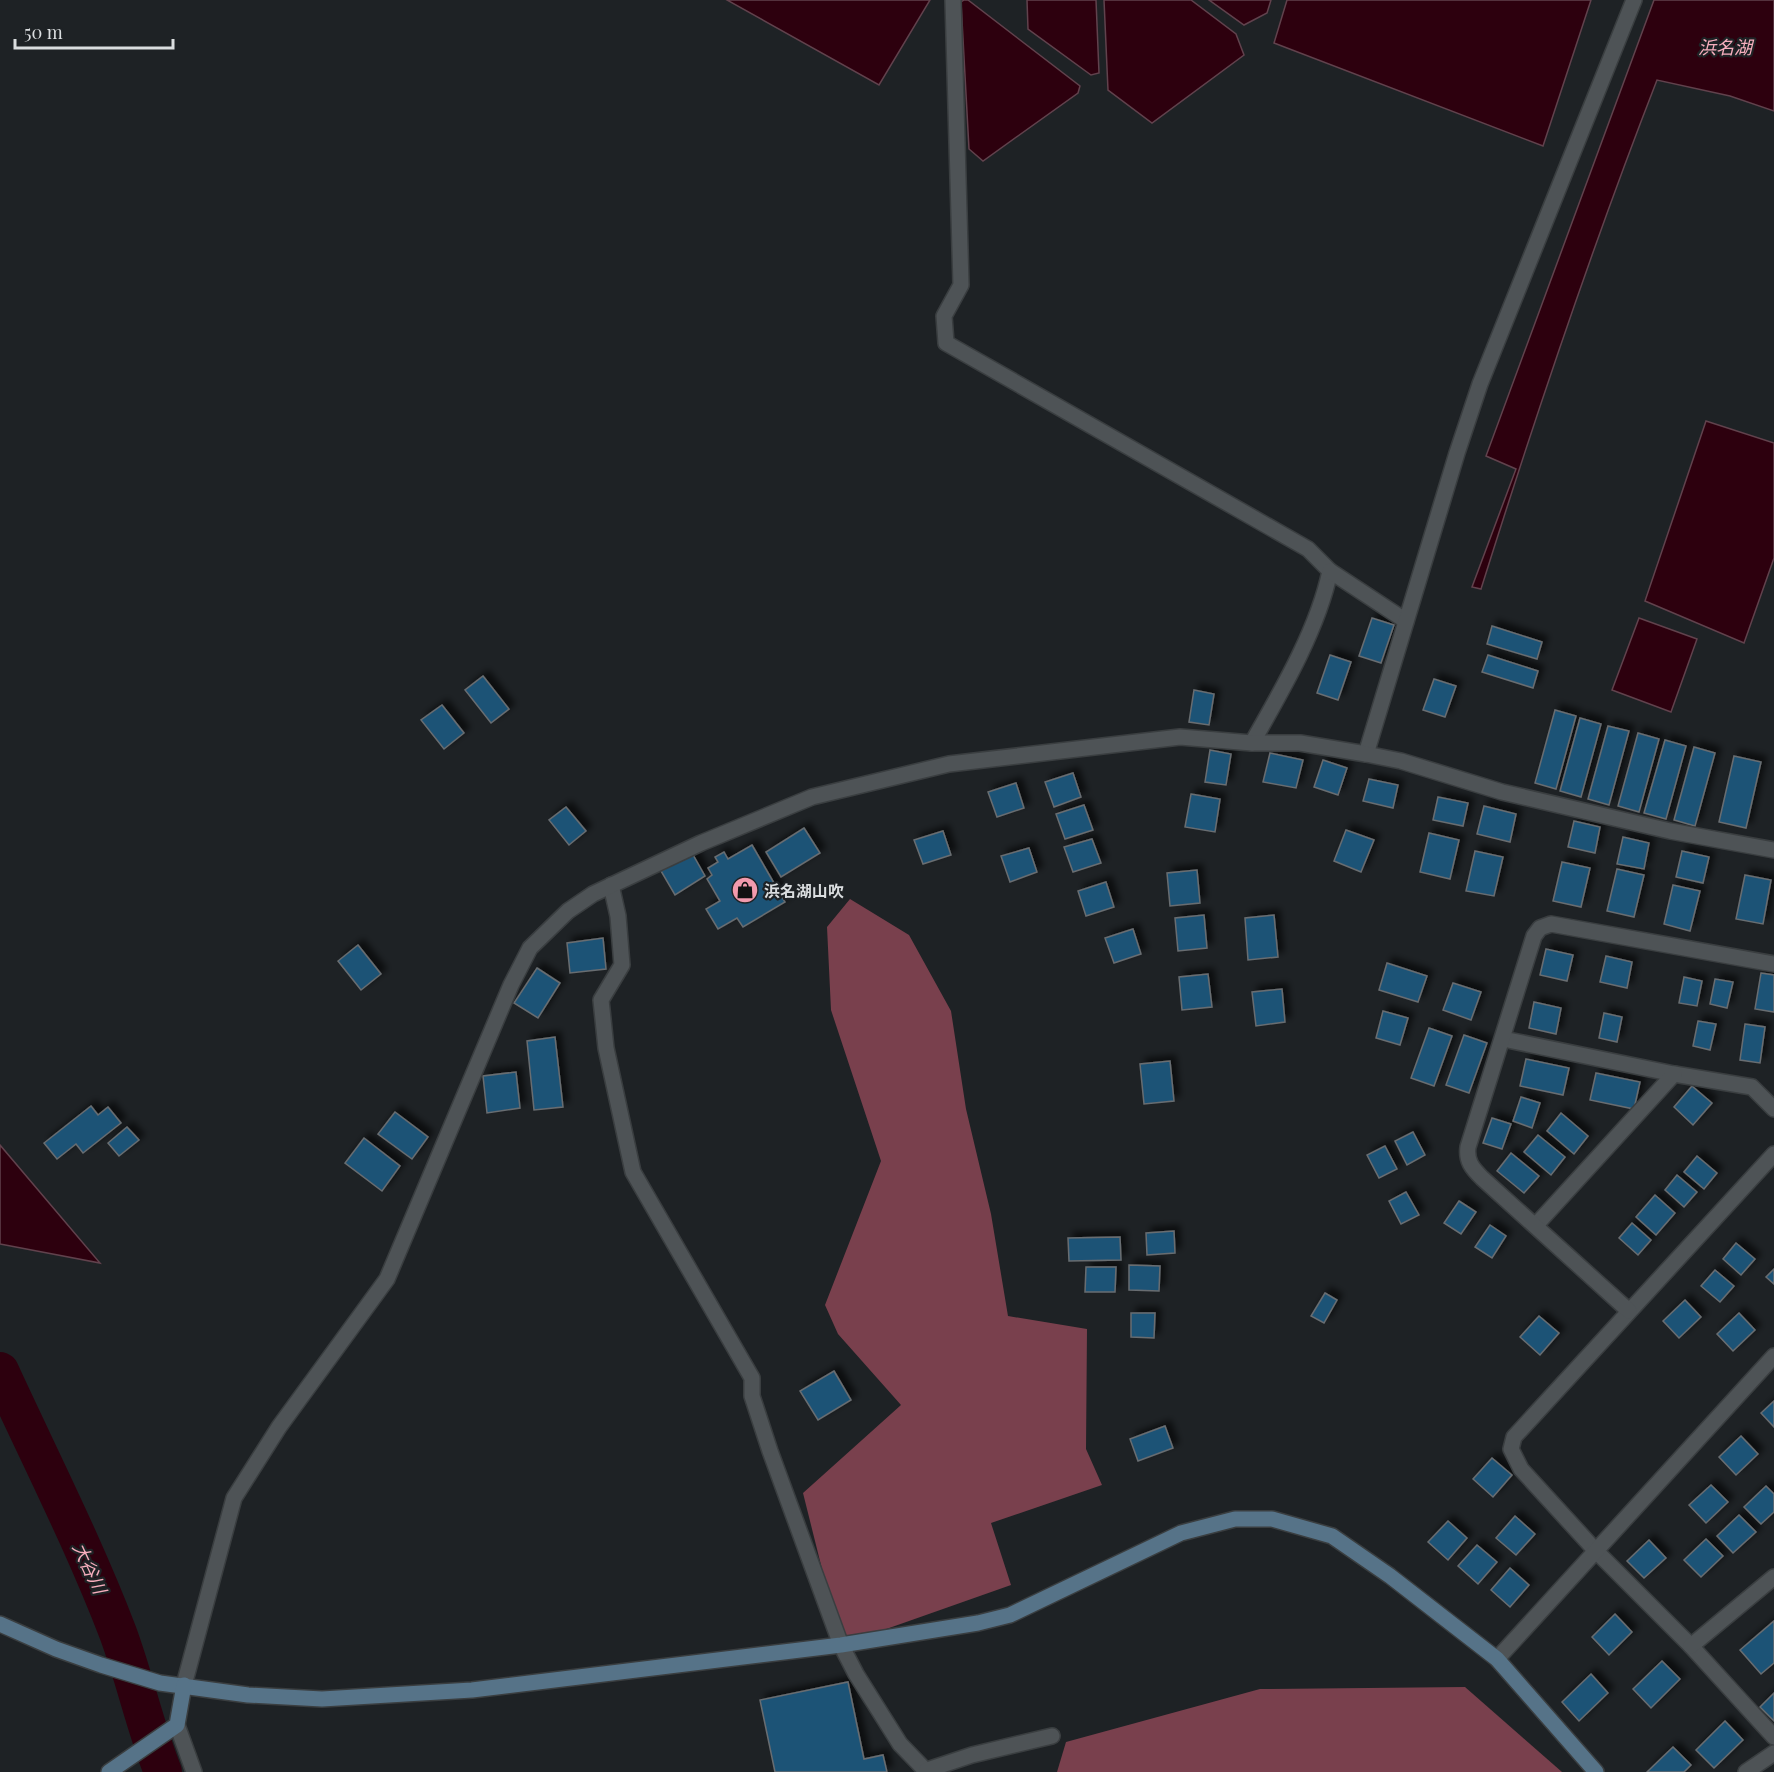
<svg xmlns="http://www.w3.org/2000/svg" width="1774" height="1772" viewBox="0 0 1774 1772" font-family="'Playfair Display','Noto Sans JP',serif">
  <style>
    .forest { fill: #79404d }
    .water { fill: #2d000e; stroke: #61424d; stroke-width: 1.5 }
    .lines { fill: none; stroke-linecap: round; stroke-linejoin: round }
    .river { stroke: #2d000e; stroke-width: 38 }
    .building { fill: #1f5376; stroke: #686d71; stroke-width: 1.5; filter: url(#shadow) }
    .street-casing { stroke: #3a3e40; stroke-width: 18 }
    .secondary-casing { stroke: #3a3e40; stroke-width: 18 }
    .street { stroke: #4e5356; stroke-width: 15 }
    .secondary { stroke: #567388; stroke-width: 15 }
    .labels { text-anchor: middle; dominant-baseline: central; stroke-width: 4.5; stroke-linejoin: round; paint-order: stroke }
    .poi-label { font-size: 16px; font-weight: bold; fill: #dadddf; stroke: #1e2225; text-anchor: start }
    .water-label { font-size: 18px; font-style: italic; fill: #f7aebd; stroke: #1e2225 }
  </style>
  <defs>
    <filter id="shadow"><feDropShadow dx="5.5" dy="-5.5" stdDeviation="3" flood-color="#0009"/></filter>
  </defs>
  <rect width="100%" height="100%" fill="#1e2225"/>
  <g class="forest">
    <path d="M 850,899 L 909,935 L 951,1011 L 966,1109 L 991,1214 L 1008,1316 L 1087,1329 L 1086,1449 L 1102,1485 L 991,1523 L 1011,1585 L 841,1645 L 803,1493 L 901,1405 L 838,1334 L 825,1305 L 881,1161 L 831,1010 L 827,927 Z"/>
    <path d="M 1465,1687 L 1562,1772 L 1057,1772 L 1066,1742 L 1260,1689 Z"/>
  </g>
  <g class="water">
    <path d="M 727,0 L 930,0 L 879,85 Z"/>
    <path d="M 964,0 L 968,0 L 1080,86 L 1078,93 L 983,161 L 969,149 L 961,2 Z"/>
    <path d="M 1027,0 L 1096,0 L 1099,73 L 1091,75 L 1028,29 Z"/>
    <path d="M 1104,0 L 1191,0 L 1236,34 L 1244,55 L 1152,123 L 1108,90 Z"/>
    <path d="M 1209,0 L 1271,0 L 1267,13 L 1244,25 Z"/>
    <path d="M 1287,0 L 1591,0 L 1543,146 L 1274,43 Z"/>
    <path d="M 1654,0 L 1774,0 L 1774,111 L 1730,96 L 1657,80 C 1592,247 1535,417 1481,589 L 1472,587 L 1516,469 L 1486,456 Z"/>
    <path d="M 1706,421 L 1774,443 L 1774,558 L 1744,643 L 1645,601 Z"/>
    <path d="M 1639,618 L 1697,639 L 1671,712 L 1612,690 Z"/>
    <path d="M 0,1145 L 100,1263 L 0,1244 Z"/>
  </g>
  <g class="lines">
    <path class="river" d="M 0,1371 C 40,1458 84,1544 118,1633 C 135,1679 145,1727 163,1772"/>
  </g>
  <g class="building">
    <path d="M 1372,618 L 1394,625 L 1381,663 L 1359,656 Z"/>
    <path d="M 1492,626 L 1542,642 L 1537,659 L 1487,644 Z"/>
    <path d="M 1330,655 L 1351,662 L 1338,700 L 1317,693 Z"/>
    <path d="M 1488,655 L 1538,671 L 1533,688 L 1482,672 Z"/>
    <path d="M 483,676 L 509,709 L 491,723 L 465,690 Z"/>
    <path d="M 1434,679 L 1456,686 L 1445,717 L 1423,710 Z"/>
    <path d="M 1194,690 L 1214,694 L 1209,725 L 1189,722 Z"/>
    <path d="M 442,705 L 464,733 L 444,749 L 421,720 Z"/>
    <path d="M 1555,710 L 1576,716 L 1556,789 L 1535,783 Z"/>
    <path d="M 1580,718 L 1601,724 L 1581,797 L 1560,791 Z"/>
    <path d="M 1608,726 L 1629,731 L 1609,805 L 1588,799 Z"/>
    <path d="M 1638,733 L 1659,739 L 1639,812 L 1618,806 Z"/>
    <path d="M 1665,740 L 1686,746 L 1666,819 L 1644,813 Z"/>
    <path d="M 1694,747 L 1715,753 L 1695,826 L 1674,820 Z"/>
    <path d="M 1210,750 L 1231,754 L 1226,785 L 1205,782 Z"/>
    <path d="M 1270,753 L 1303,760 L 1296,788 L 1263,782 Z"/>
    <path d="M 1734,756 L 1761,762 L 1746,828 L 1719,822 Z"/>
    <path d="M 1323,760 L 1347,768 L 1338,795 L 1314,787 Z"/>
    <path d="M 1073,773 L 1081,797 L 1054,807 L 1045,782 Z"/>
    <path d="M 1369,779 L 1398,785 L 1393,808 L 1363,801 Z"/>
    <path d="M 1016,783 L 1024,808 L 997,817 L 988,792 Z"/>
    <path d="M 1191,794 L 1220,799 L 1215,832 L 1185,827 Z"/>
    <path d="M 1438,797 L 1468,803 L 1463,826 L 1433,820 Z"/>
    <path d="M 1084,805 L 1093,830 L 1065,839 L 1056,814 Z"/>
    <path d="M 1484,806 L 1516,814 L 1510,842 L 1477,834 Z"/>
    <path d="M 566,807 L 586,831 L 569,845 L 549,820 Z"/>
    <path d="M 1574,821 L 1600,827 L 1595,853 L 1568,847 Z"/>
    <path d="M 804,828 L 820,853 L 781,877 L 766,852 Z"/>
    <path d="M 1346,830 L 1374,840 L 1361,872 L 1334,861 Z"/>
    <path d="M 943,831 L 951,855 L 923,864 L 914,840 Z"/>
    <path d="M 1429,833 L 1459,840 L 1450,879 L 1420,872 Z"/>
    <path d="M 1623,837 L 1649,843 L 1644,869 L 1617,864 Z"/>
    <path d="M 1092,839 L 1101,863 L 1073,872 L 1064,847 Z"/>
    <path d="M 752,845 L 785,902 L 743,927 L 737,918 L 718,929 L 706,909 L 720,901 L 707,879 L 712,875 L 708,868 L 718,862 L 715,857 L 724,852 L 728,859 Z"/>
    <path d="M 1029,848 L 1037,872 L 1010,882 L 1001,856 Z"/>
    <path d="M 1475,851 L 1503,857 L 1494,896 L 1466,891 Z"/>
    <path d="M 1682,851 L 1709,857 L 1703,883 L 1676,877 Z"/>
    <path d="M 692,853 L 705,876 L 675,895 L 661,871 Z"/>
    <path d="M 1562,862 L 1590,868 L 1581,907 L 1553,901 Z"/>
    <path d="M 1617,869 L 1644,875 L 1634,917 L 1607,911 Z"/>
    <path d="M 1197,870 L 1200,903 L 1170,906 L 1167,873 Z"/>
    <path d="M 1745,875 L 1771,880 L 1763,924 L 1736,919 Z"/>
    <path d="M 1106,882 L 1114,907 L 1086,916 L 1078,891 Z"/>
    <path d="M 1673,885 L 1700,891 L 1690,931 L 1664,924 Z"/>
    <path d="M 1204,915 L 1207,948 L 1178,951 L 1175,918 Z"/>
    <path d="M 1274,915 L 1278,957 L 1248,960 L 1245,918 Z"/>
    <path d="M 1133,929 L 1141,954 L 1114,963 L 1105,938 Z"/>
    <path d="M 603,938 L 606,969 L 570,973 L 567,943 Z"/>
    <path d="M 358,945 L 381,974 L 361,990 L 338,961 Z"/>
    <path d="M 1546,949 L 1573,955 L 1567,981 L 1540,975 Z"/>
    <path d="M 1606,956 L 1632,962 L 1627,988 L 1600,982 Z"/>
    <path d="M 1387,963 L 1427,976 L 1418,1002 L 1379,990 Z"/>
    <path d="M 537,968 L 560,983 L 538,1018 L 514,1003 Z"/>
    <path d="M 1761,973 L 1774,975 L 1774,1012 L 1755,1009 Z"/>
    <path d="M 1208,974 L 1212,1007 L 1182,1010 L 1179,977 Z"/>
    <path d="M 1684,977 L 1702,981 L 1697,1006 L 1679,1003 Z"/>
    <path d="M 1715,979 L 1733,982 L 1727,1008 L 1710,1004 Z"/>
    <path d="M 1453,983 L 1481,992 L 1471,1020 L 1443,1010 Z"/>
    <path d="M 1282,989 L 1285,1022 L 1256,1026 L 1252,992 Z"/>
    <path d="M 1534,1002 L 1561,1008 L 1556,1034 L 1529,1028 Z"/>
    <path d="M 1383,1011 L 1408,1018 L 1400,1045 L 1376,1038 Z"/>
    <path d="M 1604,1013 L 1622,1017 L 1617,1042 L 1599,1038 Z"/>
    <path d="M 1698,1021 L 1716,1024 L 1710,1050 L 1693,1046 Z"/>
    <path d="M 1745,1024 L 1765,1027 L 1760,1063 L 1740,1060 Z"/>
    <path d="M 1429,1028 L 1452,1036 L 1434,1086 L 1411,1078 Z"/>
    <path d="M 1464,1035 L 1487,1043 L 1469,1093 L 1446,1085 Z"/>
    <path d="M 555,1037 L 563,1107 L 534,1110 L 527,1041 Z"/>
    <path d="M 1526,1059 L 1569,1068 L 1563,1095 L 1520,1086 Z"/>
    <path d="M 1170,1061 L 1174,1101 L 1144,1104 L 1140,1064 Z"/>
    <path d="M 516,1072 L 520,1108 L 487,1113 L 483,1076 Z"/>
    <path d="M 1596,1073 L 1640,1082 L 1634,1109 L 1590,1100 Z"/>
    <path d="M 1692,1086 L 1712,1103 L 1693,1125 L 1674,1107 Z"/>
    <path d="M 1521,1097 L 1540,1103 L 1532,1128 L 1513,1121 Z"/>
    <path d="M 91,1106 L 98,1115 L 108,1107 L 121,1123 L 83,1153 L 76,1144 L 57,1159 L 44,1143 Z"/>
    <path d="M 395,1112 L 428,1137 L 412,1159 L 378,1134 Z"/>
    <path d="M 1561,1113 L 1588,1136 L 1574,1154 L 1547,1131 Z"/>
    <path d="M 1492,1118 L 1511,1124 L 1502,1149 L 1483,1143 Z"/>
    <path d="M 127,1127 L 139,1140 L 119,1156 L 108,1143 Z"/>
    <path d="M 1413,1132 L 1425,1155 L 1407,1165 L 1395,1141 Z"/>
    <path d="M 1538,1135 L 1565,1157 L 1551,1175 L 1524,1152 Z"/>
    <path d="M 364,1138 L 400,1166 L 382,1191 L 345,1163 Z"/>
    <path d="M 1385,1146 L 1397,1169 L 1379,1178 L 1367,1155 Z"/>
    <path d="M 1511,1153 L 1539,1176 L 1524,1193 L 1497,1171 Z"/>
    <path d="M 1697,1156 L 1717,1173 L 1704,1189 L 1684,1172 Z"/>
    <path d="M 1677,1175 L 1697,1192 L 1684,1207 L 1665,1190 Z"/>
    <path d="M 1406,1192 L 1419,1215 L 1401,1224 L 1389,1201 Z"/>
    <path d="M 1655,1195 L 1675,1213 L 1656,1235 L 1636,1217 Z"/>
    <path d="M 1459,1201 L 1476,1212 L 1461,1234 L 1444,1223 Z"/>
    <path d="M 1632,1223 L 1651,1240 L 1638,1255 L 1619,1238 Z"/>
    <path d="M 1490,1225 L 1506,1236 L 1492,1258 L 1475,1247 Z"/>
    <path d="M 1174,1231 L 1175,1253 L 1147,1255 L 1146,1233 Z"/>
    <path d="M 1120,1237 L 1121,1260 L 1069,1261 L 1068,1238 Z"/>
    <path d="M 1736,1243 L 1755,1259 L 1741,1275 L 1723,1259 Z"/>
    <path d="M 1129,1265 L 1160,1266 L 1159,1291 L 1129,1290 Z"/>
    <path d="M 1086,1267 L 1116,1267 L 1115,1292 L 1085,1292 Z"/>
    <path d="M 1774,1269 L 1774,1284 L 1766,1277 Z"/>
    <path d="M 1715,1270 L 1734,1286 L 1720,1302 L 1701,1286 Z"/>
    <path d="M 1325,1293 L 1337,1300 L 1324,1323 L 1311,1316 Z"/>
    <path d="M 1685,1300 L 1701,1317 L 1679,1338 L 1663,1321 Z"/>
    <path d="M 1131,1313 L 1155,1313 L 1154,1338 L 1131,1337 Z"/>
    <path d="M 1739,1313 L 1755,1330 L 1733,1351 L 1717,1334 Z"/>
    <path d="M 1539,1316 L 1559,1333 L 1540,1355 L 1520,1337 Z"/>
    <path d="M 834,1371 L 851,1400 L 818,1420 L 800,1391 Z"/>
    <path d="M 1774,1401 L 1774,1427 L 1761,1413 Z"/>
    <path d="M 1165,1426 L 1173,1448 L 1138,1461 L 1130,1439 Z"/>
    <path d="M 1741,1436 L 1758,1454 L 1736,1475 L 1719,1457 Z"/>
    <path d="M 1492,1458 L 1512,1475 L 1493,1497 L 1473,1479 Z"/>
    <path d="M 1711,1485 L 1728,1502 L 1706,1523 L 1689,1505 Z"/>
    <path d="M 1766,1486 L 1774,1494 L 1774,1512 L 1761,1524 L 1744,1507 Z"/>
    <path d="M 1739,1515 L 1756,1532 L 1733,1553 L 1717,1536 Z"/>
    <path d="M 1515,1516 L 1535,1534 L 1516,1555 L 1496,1538 Z"/>
    <path d="M 1448,1521 L 1467,1538 L 1448,1560 L 1428,1542 Z"/>
    <path d="M 1706,1539 L 1723,1556 L 1701,1577 L 1684,1560 Z"/>
    <path d="M 1649,1540 L 1666,1558 L 1644,1578 L 1627,1561 Z"/>
    <path d="M 1477,1545 L 1497,1562 L 1478,1584 L 1458,1566 Z"/>
    <path d="M 1510,1568 L 1529,1585 L 1510,1607 L 1491,1590 Z"/>
    <path d="M 1615,1614 L 1632,1632 L 1609,1655 L 1592,1637 Z"/>
    <path d="M 1774,1621 L 1774,1663 L 1761,1674 L 1740,1650 Z"/>
    <path d="M 1662,1661 L 1680,1679 L 1651,1708 L 1633,1689 Z"/>
    <path d="M 1591,1674 L 1608,1693 L 1579,1721 L 1562,1702 Z"/>
    <path d="M 848,1682 L 864,1759 L 883,1755 L 887,1772 L 775,1772 L 760,1700 Z"/>
    <path d="M 1774,1693 L 1774,1721 L 1760,1707 Z"/>
    <path d="M 1725,1721 L 1743,1740 L 1714,1768 L 1696,1750 Z"/>
    <path d="M 1673,1747 L 1691,1765 L 1684,1772 L 1647,1772 Z"/>
  </g>
  <g class="lines">
    <defs>
      <g id="street">
        <path d="M 953,0 L 961,285 L 944,316 L 946,343 L 1308,549 L 1330,571 C 1318,629 1281,692 1252,743"/>
        <path d="M 1330,571 L 1406,621"/>
        <path d="M 1366,754 L 1457,453 L 1480,384 L 1634,0"/>
        <path d="M 611,885 L 618,916 L 622,965 L 601,1000 L 606,1048 L 633,1172 L 752,1378 L 752,1396 L 770,1451 L 841,1645 L 856,1674 L 900,1744 L 927,1772"/>
        <path d="M 1503,1039 L 1674,1074 L 1752,1087 L 1774,1109"/>
        <path d="M 1774,1154 L 1514,1437 L 1511,1449 L 1521,1469 L 1595,1550 L 1691,1646 L 1774,1737"/>
        <path d="M 1536,1225 L 1674,1074"/>
        <path d="M 1629,1311 L 1482,1178 C 1472,1168 1466,1161 1468,1147 L 1534,936 L 1540,928 L 1551,924 L 1774,964"/>
        <path d="M 1691,1646 L 1774,1577"/>
        <path d="M 1497,1659 L 1774,1356"/>
        <path d="M 184,1685 L 234,1498 L 279,1427 L 387,1279 L 511,985 L 530,948 L 568,911 L 593,894 L 701,843 L 812,797 L 949,764 L 1180,737 L 1252,743 L 1300,743 L 1366,754 L 1401,761 L 1502,792 L 1670,831 L 1774,850"/>
        <path d="M 177,1725 L 194,1772"/>
        <path d="M 927,1770 L 972,1755 L 1052,1736"/>
        <path d="M 1746,1772 L 1774,1753"/>
      </g>
      <g id="secondary">
        <path d="M 0,1624 L 56,1649 L 101,1665 L 160,1683 L 248,1695 L 322,1699 L 472,1690 L 841,1645 L 978,1623 L 1010,1615 L 1181,1533 L 1235,1519 L 1272,1519 L 1332,1536 L 1390,1576 L 1497,1659 L 1596,1772"/>
        <path d="M 109,1772 L 177,1725 L 184,1685"/>
      </g>
    </defs>
    <use href="#street" class="street-casing"/>
    <use href="#secondary" class="secondary-casing"/>
    <use href="#street" class="street"/>
    <use href="#secondary" class="secondary"/>
  </g>
  <defs>
    <symbol id="shop-disc" viewBox="-11 -11 22 22"><circle r="9.5" fill="#f29aad" stroke="#1e2225"/><path d="M-5-2.5h2.3a2.7 3.5 0 0 1 5.4 0H5L5.5 6h-11ZM-1.5-2.5h3a1.5 2.3 0 0 0-3 0Z" fill="#111"/></symbol>
  </defs>
  <g fill-rule="evenodd">
    <use href="#shop-disc" x="730" y="875" width="30" height="30"/>
  </g>
  <g class="labels">
    <g class="poi-label">
      <text x="764" y="890">浜名湖山吹</text>
    </g>
    <g class="water-label">
      <text x="1725" y="47">浜名湖</text>
      <text transform="translate(90 1568) rotate(65)">大谷川</text>
    </g>
  </g>
  <path d="M15 39v9h158v-9" fill="none" stroke="#dadddf" stroke-width="3"/>
  <text x="24" y="39" font-size="18" fill="#dadddf" stroke="#1e2225" stroke-width="4.5" paint-order="stroke">50 m</text>
</svg>
